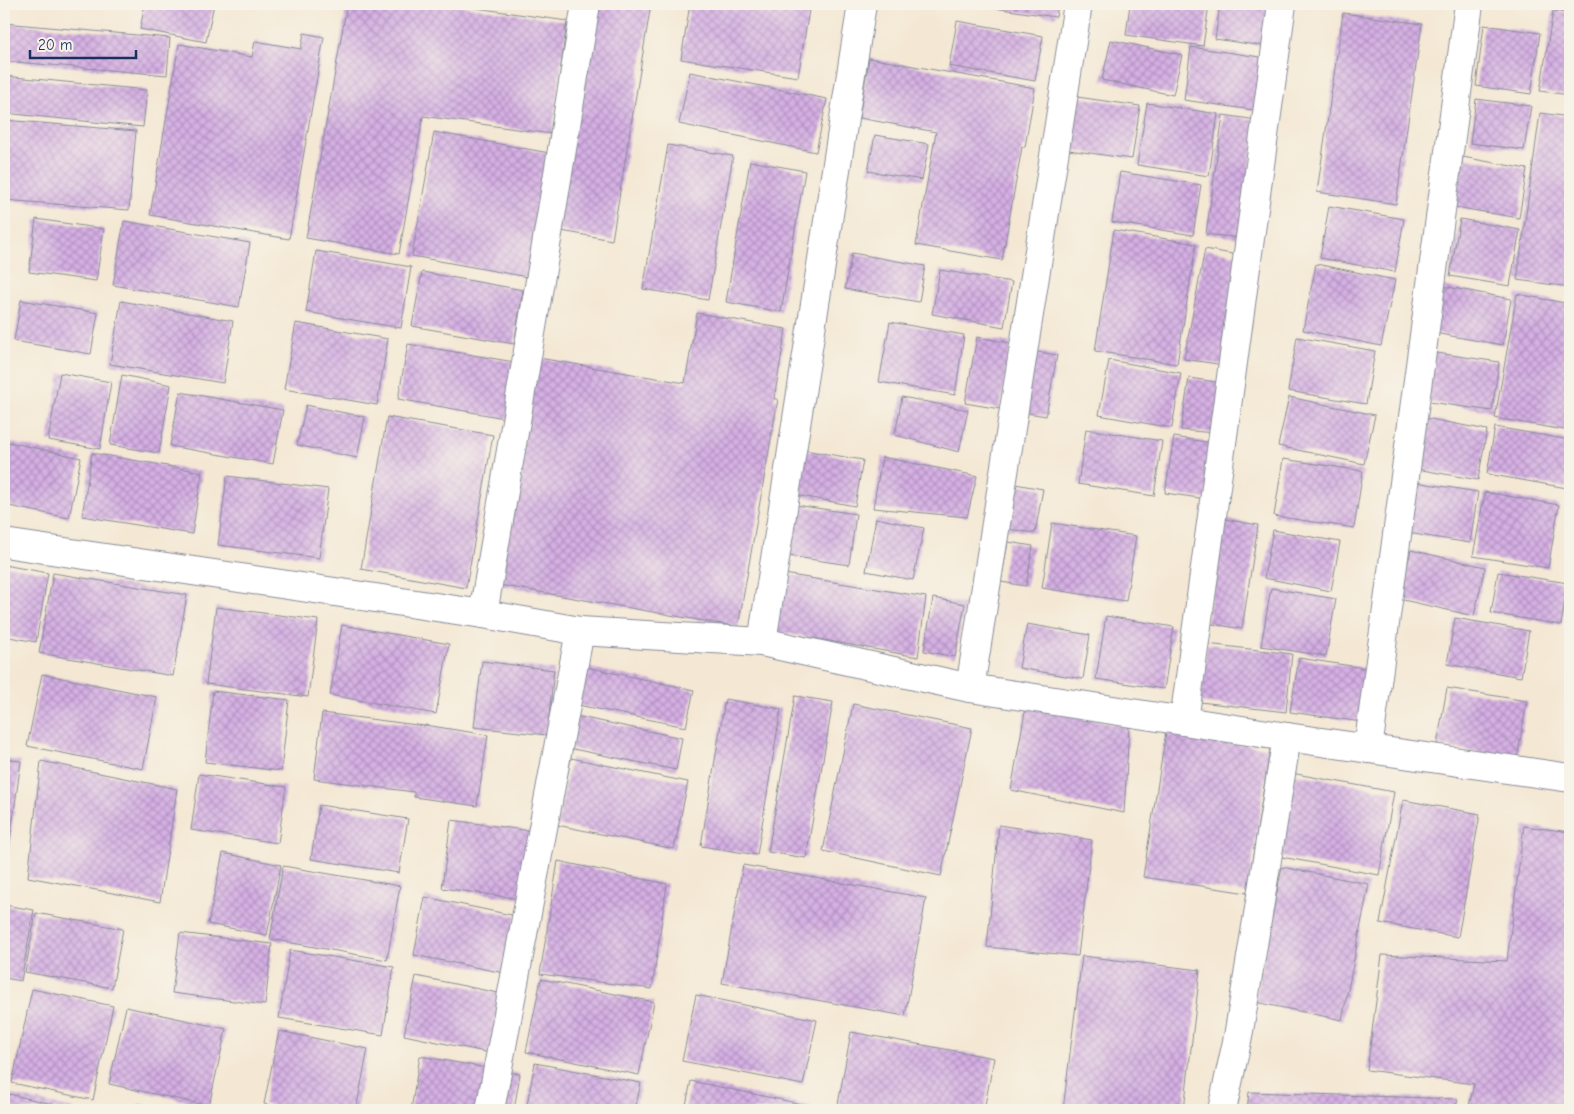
<svg xmlns="http://www.w3.org/2000/svg" width="1574" height="1114" viewBox="0 0 1574 1114" font-family="'Comic Neue',sans-serif">
  <style>
    .building { fill: url(#building-cross-hatch) }
    .lines { fill: none; stroke-linecap: round; stroke-linejoin: round }
    .minor-casing { stroke: #888c99; stroke-width: 30 }
    .minor { stroke: #fff; stroke-width: 28 }
  </style>
  <defs>
    <pattern id="building-cross-hatch" width="8" height="8" patternUnits="userSpaceOnUse" patternTransform="scale(1.25)"><rect width="8" height="8" fill="#d6b0e4"/><path d="M0 0l8 8M0 8l8-8" fill="none" stroke="#ad90bc"/></pattern>
  </defs>
  <rect width="100%" height="100%" fill="#f7f3e8"/>
  <filter id="ink" filterUnits="userSpaceOnUse"><feTurbulence type="fractalNoise" baseFrequency=".02" numOctaves="2"/><feDisplacementMap in="SourceGraphic" scale="10" xChannelSelector="R" yChannelSelector="G"/><feConvolveMatrix kernelMatrix="1 2 1 2 8 2 1 2 1" color-interpolation-filters="sRGB"/></filter>
  <filter id="wash" filterUnits="userSpaceOnUse"><feTurbulence type="fractalNoise" baseFrequency=".0096" numOctaves="4" result="noise"/><feDisplacementMap in="SourceGraphic" scale="20" xChannelSelector="R" yChannelSelector="G"/><feGaussianBlur stdDeviation="1.12" result="paint"/><feColorMatrix in="noise" values="0 0 0 0 0 0 0 0 0 0 0 0 0 0 0 0 0 1.4 0 .05"/><feComposite in="paint" operator="in"/></filter>
  <g filter="url(#wash)">
    <rect width="100%" height="100%" fill="#f4e8d4"/>
    <g id="blocks">
      <g class="building">
        <path d="M 145,4 L 214,4 L 206,42 L 140,29 Z"/>
        <path d="M 347,4 L 448,4 L 567,21 L 552,134 L 423,116 L 399,254 L 306,238 Z"/>
        <path d="M 594,4 L 651,4 L 612,240 L 556,230 Z"/>
        <path d="M 690,4 L 769,4 L 809,10 L 798,77 L 681,59 Z"/>
        <path d="M 974,4 L 1058,4 L 1056,17 L 974,5 Z"/>
        <path d="M 1130,4 L 1209,4 L 1203,46 L 1126,35 Z"/>
        <path d="M 1220,4 L 1253,4 L 1276,7 L 1270,47 L 1215,39 Z"/>
        <path d="M 1395,4 L 1426,4 L 1425,9 Z"/>
        <path d="M 1522,4 L 1569,4 L 1568,11 L 1522,5 Z"/>
        <path d="M 1553,11 L 1570,13 L 1570,95 L 1540,91 Z"/>
        <path d="M 1343,13 L 1422,24 L 1396,204 L 1317,192 Z"/>
        <path d="M 957,21 L 1043,36 L 1035,81 L 949,66 Z"/>
        <path d="M 4,23 L 170,38 L 167,75 L 4,61 Z"/>
        <path d="M 1484,25 L 1540,33 L 1531,94 L 1476,86 Z"/>
        <path d="M 304,33 L 324,37 L 289,239 L 150,215 L 179,44 L 252,57 L 255,41 L 301,49 Z"/>
        <path d="M 1111,40 L 1182,55 L 1173,95 L 1102,80 Z"/>
        <path d="M 1191,47 L 1267,58 L 1260,111 L 1184,100 Z"/>
        <path d="M 869,58 L 1035,88 L 1025,147 L 1022,147 L 1002,260 L 916,245 L 936,132 L 859,118 Z"/>
        <path d="M 690,72 L 827,99 L 816,152 L 679,124 Z"/>
        <path d="M 4,76 L 147,90 L 143,127 L 4,113 Z"/>
        <path d="M 1070,96 L 1140,106 L 1132,159 L 1062,149 Z"/>
        <path d="M 1476,99 L 1531,106 L 1524,150 L 1470,143 Z"/>
        <path d="M 1147,103 L 1218,114 L 1209,176 L 1137,165 Z"/>
        <path d="M 1540,113 L 1570,117 L 1570,287 L 1517,280 Z"/>
        <path d="M 1223,115 L 1257,120 L 1239,238 L 1206,234 Z"/>
        <path d="M 4,120 L 136,131 L 129,210 L 4,200 Z"/>
        <path d="M 434,132 L 555,154 L 533,278 L 412,256 Z"/>
        <path d="M 875,135 L 929,144 L 922,180 L 868,171 Z"/>
        <path d="M 668,145 L 733,156 L 708,300 L 643,289 Z"/>
        <path d="M 1463,157 L 1527,169 L 1519,218 L 1455,207 Z"/>
        <path d="M 750,161 L 805,171 L 781,312 L 726,302 Z"/>
        <path d="M 1120,172 L 1201,185 L 1193,235 L 1112,222 Z"/>
        <path d="M 1329,206 L 1404,219 L 1395,272 L 1320,258 Z"/>
        <path d="M 36,219 L 104,229 L 96,281 L 29,272 Z"/>
        <path d="M 1460,219 L 1520,230 L 1510,286 L 1450,276 Z"/>
        <path d="M 124,221 L 250,243 L 239,307 L 113,285 Z"/>
        <path d="M 1114,230 L 1196,244 L 1177,364 L 1095,351 Z"/>
        <path d="M 1205,249 L 1237,255 L 1224,365 L 1184,359 Z"/>
        <path d="M 316,251 L 411,267 L 401,328 L 306,312 Z"/>
        <path d="M 852,253 L 925,266 L 919,302 L 845,289 Z"/>
        <path d="M 1316,264 L 1395,280 L 1381,346 L 1303,330 Z"/>
        <path d="M 940,270 L 1012,282 L 1004,327 L 932,314 Z"/>
        <path d="M 422,272 L 523,290 L 514,344 L 412,326 Z"/>
        <path d="M 1443,286 L 1511,299 L 1503,345 L 1434,333 Z"/>
        <path d="M 1517,294 L 1570,304 L 1570,431 L 1495,418 Z"/>
        <path d="M 21,300 L 98,313 L 91,354 L 14,341 Z"/>
        <path d="M 121,301 L 233,321 L 223,383 L 110,364 Z"/>
        <path d="M 697,313 L 786,329 L 774,399 L 778,399 L 738,627 L 494,584 L 533,357 L 685,383 Z"/>
        <path d="M 890,322 L 964,335 L 955,395 L 879,382 Z"/>
        <path d="M 296,323 L 388,339 L 377,405 L 284,389 Z"/>
        <path d="M 977,337 L 1011,343 L 1000,409 L 965,403 Z"/>
        <path d="M 1297,337 L 1375,351 L 1366,404 L 1288,391 Z"/>
        <path d="M 408,344 L 520,363 L 510,419 L 398,399 Z"/>
        <path d="M 1032,351 L 1057,355 L 1046,416 L 1022,412 Z"/>
        <path d="M 1430,352 L 1499,362 L 1492,411 L 1423,401 Z"/>
        <path d="M 1109,360 L 1181,373 L 1172,428 L 1099,415 Z"/>
        <path d="M 60,373 L 111,382 L 100,449 L 48,440 Z"/>
        <path d="M 122,375 L 171,385 L 159,453 L 110,445 Z"/>
        <path d="M 1189,378 L 1223,383 L 1215,433 L 1181,430 Z"/>
        <path d="M 180,392 L 283,410 L 273,464 L 170,446 Z"/>
        <path d="M 902,397 L 968,410 L 959,452 L 895,435 Z"/>
        <path d="M 1289,397 L 1375,415 L 1364,464 L 1278,446 Z"/>
        <path d="M 306,405 L 365,417 L 357,458 L 297,445 Z"/>
        <path d="M 387,417 L 493,435 L 466,588 L 361,569 Z"/>
        <path d="M 1420,417 L 1487,430 L 1478,480 L 1411,468 Z"/>
        <path d="M 1495,427 L 1570,440 L 1570,469 L 1567,488 L 1487,474 Z"/>
        <path d="M 1086,429 L 1162,441 L 1154,496 L 1078,484 Z"/>
        <path d="M 1174,437 L 1213,443 L 1206,499 L 1165,493 Z"/>
        <path d="M 4,441 L 81,458 L 69,518 L 4,505 Z"/>
        <path d="M 798,449 L 863,460 L 855,506 L 790,494 Z"/>
        <path d="M 92,453 L 202,472 L 192,534 L 82,516 Z"/>
        <path d="M 882,457 L 977,476 L 967,517 L 873,508 Z"/>
        <path d="M 1283,459 L 1363,471 L 1354,528 L 1274,516 Z"/>
        <path d="M 227,476 L 328,489 L 319,558 L 218,545 Z"/>
        <path d="M 1409,481 L 1478,492 L 1470,543 L 1401,532 Z"/>
        <path d="M 1015,484 L 1043,489 L 1035,533 L 1007,529 Z"/>
        <path d="M 1485,492 L 1559,505 L 1548,568 L 1473,556 Z"/>
        <path d="M 789,504 L 856,514 L 849,565 L 782,555 Z"/>
        <path d="M 876,518 L 924,528 L 913,580 L 866,571 Z"/>
        <path d="M 1224,519 L 1258,525 L 1242,629 L 1207,623 Z"/>
        <path d="M 1052,523 L 1136,536 L 1126,601 L 1042,588 Z"/>
        <path d="M 1273,530 L 1340,542 L 1331,591 L 1264,578 Z"/>
        <path d="M 1008,542 L 1033,546 L 1026,586 L 1001,582 Z"/>
        <path d="M 1411,550 L 1485,567 L 1474,616 L 1399,599 Z"/>
        <path d="M 4,565 L 48,573 L 36,642 L 4,636 Z"/>
        <path d="M 1498,572 L 1568,583 L 1561,625 L 1491,613 Z"/>
        <path d="M 53,573 L 187,595 L 173,676 L 39,653 Z"/>
        <path d="M 778,573 L 926,597 L 918,657 L 768,630 Z"/>
        <path d="M 1271,588 L 1336,599 L 1326,656 L 1261,646 Z"/>
        <path d="M 933,598 L 965,604 L 955,657 L 924,651 Z"/>
        <path d="M 216,607 L 318,620 L 308,697 L 206,684 Z"/>
        <path d="M 1106,616 L 1174,627 L 1164,689 L 1096,679 Z"/>
        <path d="M 1455,618 L 1529,631 L 1521,677 L 1447,664 Z"/>
        <path d="M 1027,624 L 1090,635 L 1083,679 L 1019,668 Z"/>
        <path d="M 342,625 L 449,644 L 436,714 L 330,695 Z"/>
        <path d="M 1207,644 L 1292,654 L 1286,712 L 1200,702 Z"/>
        <path d="M 1299,658 L 1371,669 L 1362,722 L 1290,712 Z"/>
        <path d="M 482,661 L 554,670 L 547,735 L 474,727 Z"/>
        <path d="M 586,667 L 694,690 L 686,727 L 578,705 Z"/>
        <path d="M 42,674 L 157,697 L 143,769 L 27,746 Z"/>
        <path d="M 1447,688 L 1527,701 L 1517,759 L 1437,745 Z"/>
        <path d="M 213,691 L 289,700 L 281,771 L 205,762 Z"/>
        <path d="M 795,696 L 833,702 L 806,858 L 768,852 Z"/>
        <path d="M 725,699 L 781,709 L 757,855 L 701,846 Z"/>
        <path d="M 853,704 L 972,728 L 941,876 L 823,851 Z"/>
        <path d="M 1026,706 L 1129,727 L 1124,813 L 1011,790 Z"/>
        <path d="M 322,713 L 425,726 L 425,725 L 488,735 L 477,806 L 414,797 L 414,792 L 314,779 Z"/>
        <path d="M 575,716 L 682,738 L 676,770 L 568,748 Z"/>
        <path d="M 1166,732 L 1270,749 L 1247,893 L 1143,877 Z"/>
        <path d="M 571,758 L 688,782 L 674,849 L 557,825 Z"/>
        <path d="M 4,759 L 21,761 L 5,877 L 4,877 Z"/>
        <path d="M 41,761 L 177,789 L 160,902 L 28,877 Z"/>
        <path d="M 1291,773 L 1394,792 L 1379,875 L 1276,856 Z"/>
        <path d="M 199,774 L 286,787 L 278,843 L 191,830 Z"/>
        <path d="M 1403,800 L 1480,814 L 1458,937 L 1380,923 Z"/>
        <path d="M 319,805 L 408,819 L 399,873 L 311,859 Z"/>
        <path d="M 451,820 L 531,831 L 521,899 L 442,888 Z"/>
        <path d="M 999,825 L 1092,840 L 1078,956 L 987,947 Z"/>
        <path d="M 1524,826 L 1570,832 L 1570,1110 L 1468,1110 L 1474,1084 L 1367,1070 L 1382,955 L 1507,961 Z"/>
        <path d="M 223,853 L 281,865 L 267,935 L 208,924 Z"/>
        <path d="M 558,861 L 667,884 L 652,989 L 540,974 Z"/>
        <path d="M 743,865 L 926,898 L 905,1016 L 722,983 Z"/>
        <path d="M 283,866 L 400,886 L 387,960 L 270,939 Z"/>
        <path d="M 1282,867 L 1369,884 L 1342,1020 L 1255,1002 Z"/>
        <path d="M 425,897 L 516,916 L 504,973 L 414,955 Z"/>
        <path d="M 4,905 L 34,910 L 21,981 L 4,978 Z"/>
        <path d="M 36,913 L 123,929 L 112,988 L 25,972 Z"/>
        <path d="M 180,933 L 272,944 L 265,1005 L 172,993 Z"/>
        <path d="M 290,950 L 394,967 L 383,1035 L 279,1018 Z"/>
        <path d="M 1082,956 L 1200,970 L 1184,1110 L 1063,1110 Z"/>
        <path d="M 416,976 L 503,994 L 490,1053 L 404,1035 Z"/>
        <path d="M 541,979 L 654,1002 L 639,1075 L 526,1052 Z"/>
        <path d="M 32,989 L 113,1006 L 93,1100 L 12,1083 Z"/>
        <path d="M 696,995 L 817,1020 L 803,1085 L 682,1061 Z"/>
        <path d="M 126,1007 L 226,1029 L 209,1106 L 109,1084 Z"/>
        <path d="M 279,1031 L 368,1049 L 356,1110 L 293,1110 L 264,1104 Z"/>
        <path d="M 851,1032 L 994,1058 L 984,1110 L 837,1110 Z"/>
        <path d="M 420,1056 L 520,1074 L 514,1110 L 411,1110 Z"/>
        <path d="M 535,1063 L 641,1083 L 635,1110 L 526,1110 Z"/>
        <path d="M 691,1081 L 811,1106 L 810,1110 L 685,1110 Z"/>
        <path d="M 1249,1092 L 1458,1099 L 1455,1110 L 1247,1110 Z"/>
        <path d="M 4,1093 L 74,1109 L 74,1110 L 4,1110 Z"/>
        <path d="M 138,1104 L 170,1109 L 170,1110 L 137,1110 Z"/>
      </g>
    </g>
  </g>
  <g filter="url(#ink)">
    <use href="#blocks" fill-opacity="0" stroke="#888c99" stroke-width="1"/>
    <g class="lines">
      <defs>
        <g id="minor">
          <path d="M 4,543 L 483,614 L 580,631 L 762,642 L 970,688 L 1287,737 L 1570,778"/>
          <path d="M 483,614 L 549,228 L 586,4"/>
          <path d="M 762,642 L 862,4"/>
          <path d="M 970,688 L 1078,4"/>
          <path d="M 1184,721 L 1282,4"/>
          <path d="M 1368,749 L 1469,4"/>
          <path d="M 490,1110 L 580,631"/>
          <path d="M 1222,1110 L 1238,1037 L 1287,737"/>
        </g>
      </defs>
      <use href="#minor" class="minor-casing"/>
      <use href="#minor" class="minor"/>
    </g>
  </g>
  <rect width="1574" height="1114" fill="none" stroke="#f7f3e8" stroke-width="20"/>
  <path d="M30 50v8h106v-8" fill="none" stroke="#1b2f5e" stroke-width="2.5"/>
  <text x="38" y="50" font-size="15" fill="#1b2f5e" stroke="#f7f3e8" stroke-width="4" paint-order="stroke">20 m</text>
</svg>
